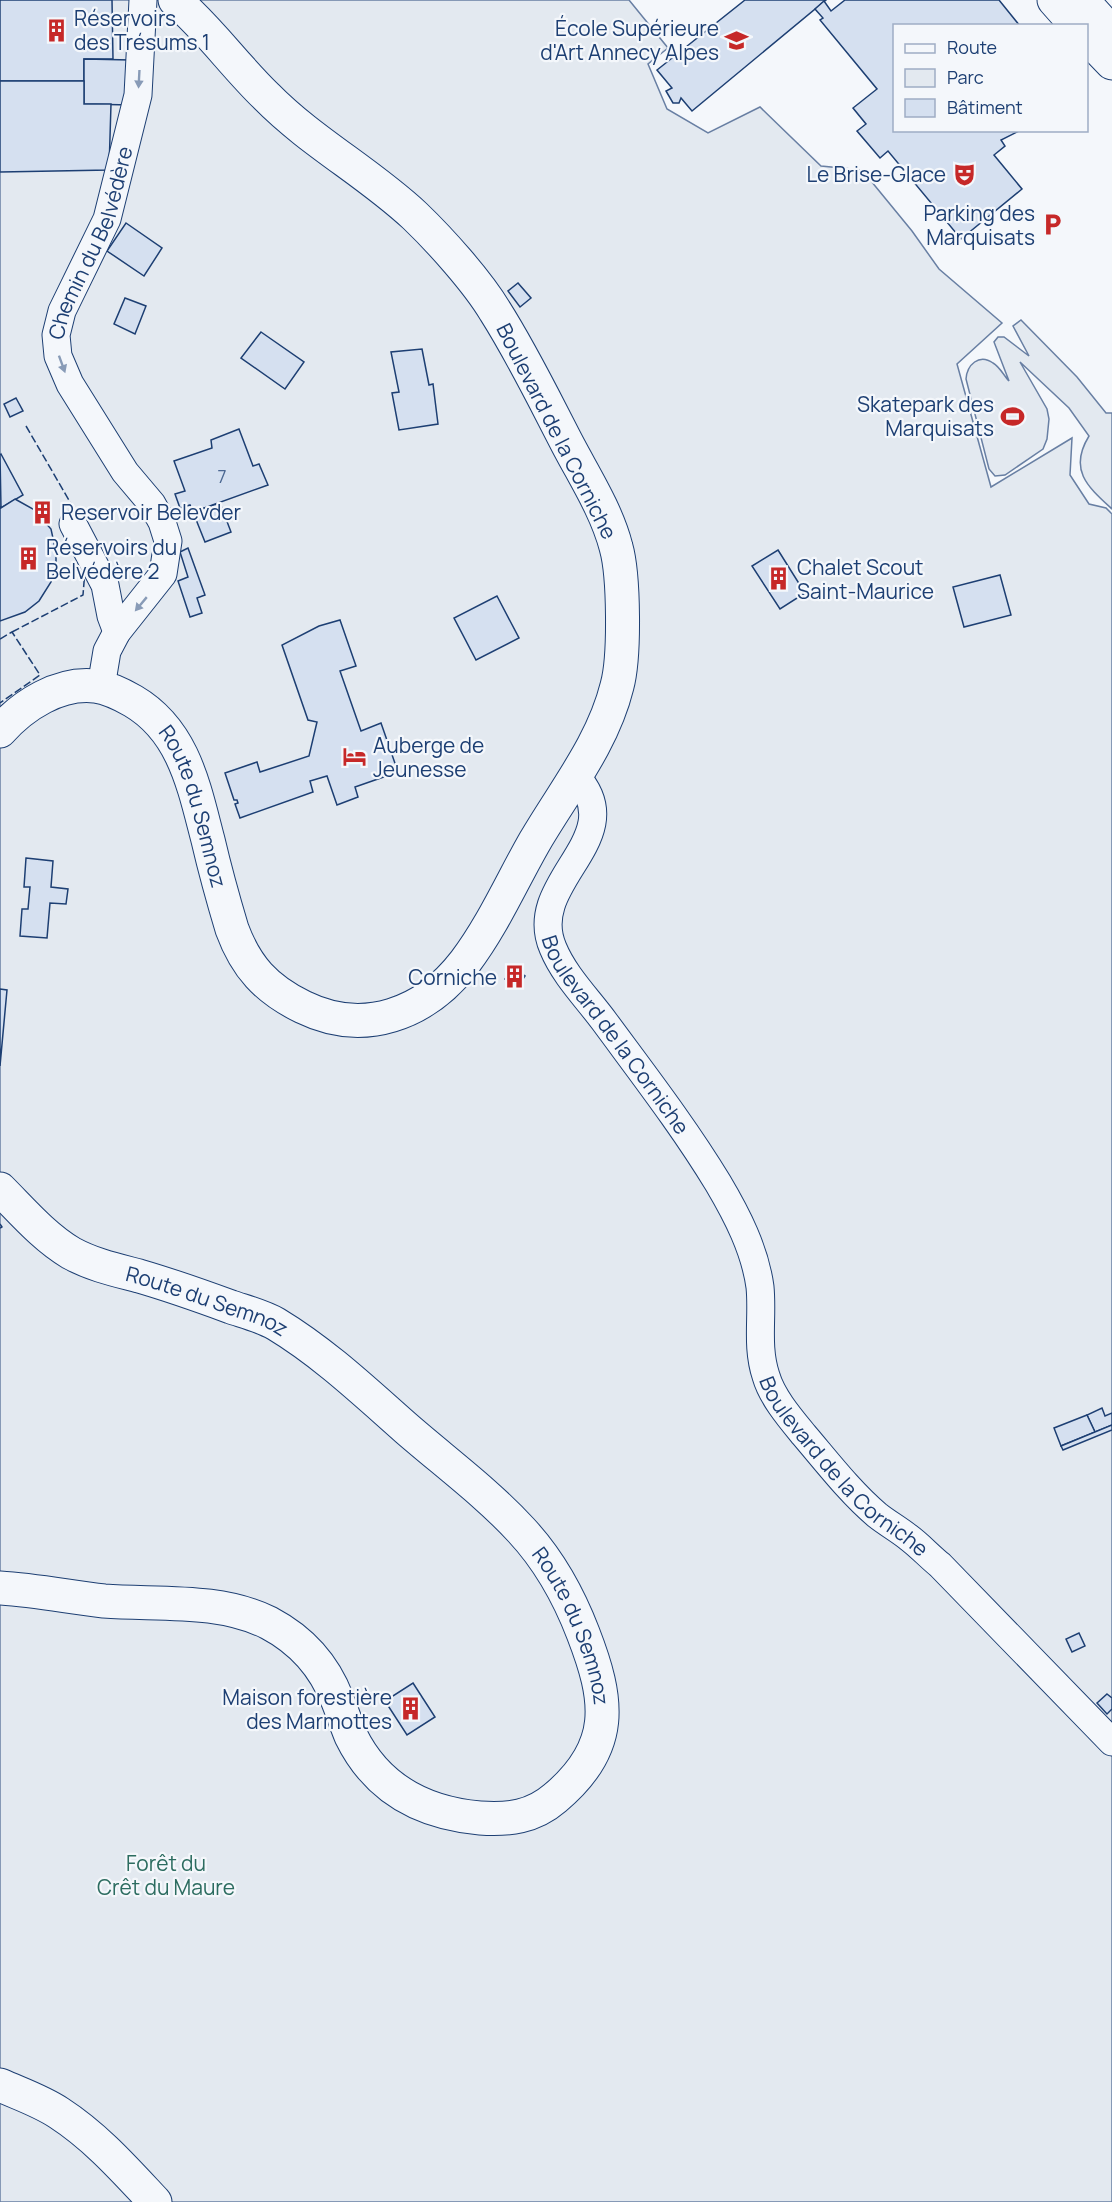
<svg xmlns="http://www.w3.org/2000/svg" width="1112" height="2202" viewBox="0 0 1112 2202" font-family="Manrope,sans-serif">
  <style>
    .green { fill: #e3e9f0; stroke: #687fa3; stroke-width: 1.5 }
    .building { fill: #d5e0f0; stroke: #1d3f73; stroke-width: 1.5 }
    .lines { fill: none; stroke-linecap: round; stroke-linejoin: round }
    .minor-casing { stroke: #1d3f73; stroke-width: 29 }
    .major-casing { stroke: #1d3f73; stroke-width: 35 }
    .minor { stroke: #f4f7fb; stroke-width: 27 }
    .major { stroke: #f4f7fb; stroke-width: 33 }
    .fence { stroke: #1d3f73; stroke-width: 1.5; stroke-dasharray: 8 3; stroke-linecap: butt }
    .oneway { fill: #889bb7 }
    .labels { text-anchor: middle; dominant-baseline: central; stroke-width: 4.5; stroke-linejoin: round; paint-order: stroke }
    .number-label { font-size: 18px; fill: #4b6792 }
    .poi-label { font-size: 21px; fill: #1d3f73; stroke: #f4f7fb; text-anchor: end }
    .street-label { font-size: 21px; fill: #1d3f73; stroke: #f4f7fb }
    .park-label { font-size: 21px; fill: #2c6c60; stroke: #f4f7fb }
  </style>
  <rect width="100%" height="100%" fill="#f4f7fb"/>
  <g class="green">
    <path d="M 0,0 L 629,0 L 668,48 L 648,64 L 667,109 L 708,133 L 760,107 L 821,166 L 862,170 L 912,231 L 939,269 L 1002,323 L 957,364 L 991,487 L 1072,438 L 1070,475 L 1089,504 L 1106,508 L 1112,514 L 1112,2202 L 0,2202 Z"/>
    <path d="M 1021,320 L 1077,377 L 1106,413 L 1112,413 L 1112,509 C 1088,487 1068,470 1089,436 L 1069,408 L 1020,362 L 1047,409 L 1049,419 L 1047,439 L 1043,449 L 1005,475 L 995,476 L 989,469 L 966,379 C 967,365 979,353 993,363 C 1000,367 1004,376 1009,381 L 994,342 L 998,337 L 1004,337 L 1029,356 L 1013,326 Z"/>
  </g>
  <g class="building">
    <path d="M 0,0 L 112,0 L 113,59 L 84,59 L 84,81 L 0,81 Z"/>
    <path d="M 745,0 L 826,0 L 692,111 L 681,98 L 679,103 L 673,103 L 666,91 L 672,88 L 657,70 Z"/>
    <path d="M 845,0 L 999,0 L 1020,26 L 894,26 L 894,130 L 1021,130 L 1001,140 L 1005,146 L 994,155 L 1022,189 L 961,239 L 888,151 L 880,158 L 857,131 L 866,124 L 853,108 L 877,89 L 820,20 L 823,18 L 815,9 L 824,1 L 831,11 Z"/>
    <path d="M 84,59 L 131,60 L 131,105 L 84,104 Z"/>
    <path d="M 0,81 L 84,81 L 84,104 L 111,104 L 109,170 L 0,172 Z"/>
    <path d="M 126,223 L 162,248 L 144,276 L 107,251 Z"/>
    <path d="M 518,283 L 531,298 L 520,307 L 508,291 Z"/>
    <path d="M 125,298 L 146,306 L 135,334 L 114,324 Z"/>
    <path d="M 261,332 L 304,362 L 285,389 L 241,358 Z"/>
    <path d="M 422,349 L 429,385 L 433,384 L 438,424 L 399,430 L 392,393 L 399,392 L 391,352 Z"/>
    <path d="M 16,398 L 23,411 L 10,417 L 4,404 Z"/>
    <path d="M 239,429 L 253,466 L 259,464 L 268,485 L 193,512 L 190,505 L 180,508 L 175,494 L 185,491 L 174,461 L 212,448 L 211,440 Z"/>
    <path d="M 1,454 L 23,495 L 1,508 L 0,455 Z"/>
    <path d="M 15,499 L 33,509 L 51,529 L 56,552 L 56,565 L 51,582 L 39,601 L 25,612 L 0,621 L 0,506 L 1,508 Z"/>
    <path d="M 220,503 L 231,532 L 205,542 L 193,512 Z"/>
    <path d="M 41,505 L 51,515 L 45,520 L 35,510 Z"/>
    <path d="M 188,548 L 205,595 L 197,598 L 202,613 L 190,617 L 178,581 L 188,577 L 180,552 Z"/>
    <path d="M 778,550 L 805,593 L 780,609 L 752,566 Z"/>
    <path d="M 1000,575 L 1011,615 L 964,627 L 953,587 Z"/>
    <path d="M 497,596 L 519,638 L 476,660 L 454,618 Z"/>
    <path d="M 340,620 L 356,666 L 340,671 L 361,731 L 381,723 L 398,772 L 355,787 L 358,797 L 337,805 L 327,776 L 310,781 L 313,792 L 240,818 L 235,804 L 238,803 L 237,800 L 234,800 L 225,773 L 257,762 L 260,772 L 309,756 L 317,722 L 308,720 L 282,645 L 319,626 Z"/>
    <path d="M 26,858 L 53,861 L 51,887 L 68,889 L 66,904 L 50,903 L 47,938 L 20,936 L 22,909 L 28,909 L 30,887 L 24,887 Z"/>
    <path d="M 513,967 L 525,976 L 518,987 L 505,979 Z"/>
    <path d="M 0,989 L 7,990 L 0,1066 Z"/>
    <path d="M 1102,1408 L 1105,1416 L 1112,1413 L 1112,1425 L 1095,1432 L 1087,1415 Z"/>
    <path d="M 1087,1415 L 1095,1432 L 1061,1446 L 1054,1428 Z"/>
    <path d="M 1112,1425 L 1112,1430 L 1063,1450 L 1061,1446 Z"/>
    <path d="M 1079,1633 L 1085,1646 L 1072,1652 L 1066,1639 Z"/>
    <path d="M 413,1683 L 435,1717 L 407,1735 L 385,1701 Z"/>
    <path d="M 1107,1694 L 1112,1698 L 1112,1709 L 1107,1714 L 1097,1703 Z"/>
  </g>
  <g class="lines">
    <defs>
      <g id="minor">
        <path d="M 73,524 L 105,585 L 111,616 L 117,632"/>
        <path id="s1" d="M 101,687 L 107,651 L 117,632 L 163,574 L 168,541 L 162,522 L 152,504 L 125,472 L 70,384 L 58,356 L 56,335 L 62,311 L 107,219 L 138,95 L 143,0"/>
        <path id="s2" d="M 576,776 C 633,839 524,881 553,948 C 564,975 587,998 604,1021 C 643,1074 684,1127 718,1183 C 737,1215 755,1250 760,1287 C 763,1317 756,1346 766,1376 C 772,1397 790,1418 804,1435 C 827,1462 850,1492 877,1515 C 887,1523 898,1529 908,1537 C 919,1545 929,1556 940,1565 L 1112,1742"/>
      </g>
      <g id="major">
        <path d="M 1054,0 L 1077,26"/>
        <path d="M 1082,0 L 1112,33"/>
        <path d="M 1086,36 L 1112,63"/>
        <path id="s3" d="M 0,731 C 23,705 59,682 95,686 C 108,688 121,694 133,701 C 184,731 194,787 208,840 C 215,870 223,899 232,929 C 246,967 266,989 303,1007 C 364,1037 425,1014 465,962 C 493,925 512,881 535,841 C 565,790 603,743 617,686 C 625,657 624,575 616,547 C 607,512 586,479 569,447 C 545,401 523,355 495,311 C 477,281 440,240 415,216 C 368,172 311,142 266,96 C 234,65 209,29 175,0"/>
        <path id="s4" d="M 0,1189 C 22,1211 44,1237 71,1253 C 93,1265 116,1270 139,1276 C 170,1285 201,1296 231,1307 C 246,1312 262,1316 276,1324 C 324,1353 365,1392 407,1429 C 445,1462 487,1493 521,1530 C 549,1560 568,1594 583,1633 C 609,1700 616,1747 555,1798 C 533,1817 509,1820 480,1818 C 423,1813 377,1789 351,1736 C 346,1724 342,1711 337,1699 C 324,1665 301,1640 269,1623 C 219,1598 158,1605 104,1601 C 69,1597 35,1590 0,1588"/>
        <path d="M 0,2085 C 20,2094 41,2101 59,2113 C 96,2137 125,2170 155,2202"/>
      </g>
    </defs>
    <use href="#minor" class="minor-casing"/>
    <use href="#major" class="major-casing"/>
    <use href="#minor" class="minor"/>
    <use href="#major" class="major"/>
    <g class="fence">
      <path d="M 26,426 L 77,514"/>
      <path d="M 12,632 L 83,595 L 85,570"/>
      <path d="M 0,639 L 12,632 L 40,675 L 0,703"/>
      <path d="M 0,1224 L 2,1227 L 0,1228"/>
    </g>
  </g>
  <defs><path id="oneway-solid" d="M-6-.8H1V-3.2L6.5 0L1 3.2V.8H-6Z" transform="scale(1.5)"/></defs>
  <g class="oneway">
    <use href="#oneway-solid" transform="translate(139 79) rotate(93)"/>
    <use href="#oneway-solid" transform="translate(62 364) rotate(70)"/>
    <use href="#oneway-solid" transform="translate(141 604) rotate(130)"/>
  </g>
  <defs>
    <symbol id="building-bare" viewBox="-9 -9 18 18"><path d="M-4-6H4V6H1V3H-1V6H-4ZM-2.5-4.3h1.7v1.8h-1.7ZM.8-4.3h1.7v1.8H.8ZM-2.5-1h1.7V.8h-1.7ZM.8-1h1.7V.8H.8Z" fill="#c62828" stroke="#f4f7fb" stroke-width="2.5" paint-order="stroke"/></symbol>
    <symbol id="university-bare" viewBox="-9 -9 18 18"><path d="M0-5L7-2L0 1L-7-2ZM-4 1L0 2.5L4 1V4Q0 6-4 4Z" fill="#c62828" stroke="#f4f7fb" stroke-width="2.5" paint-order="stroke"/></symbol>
    <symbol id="theatre-bare" viewBox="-9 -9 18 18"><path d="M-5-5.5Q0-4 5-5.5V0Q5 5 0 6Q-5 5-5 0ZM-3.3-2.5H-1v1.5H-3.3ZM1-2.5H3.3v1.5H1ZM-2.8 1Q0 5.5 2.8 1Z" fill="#c62828" stroke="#f4f7fb" stroke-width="2.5" paint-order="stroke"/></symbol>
    <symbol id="parking-bare" viewBox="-9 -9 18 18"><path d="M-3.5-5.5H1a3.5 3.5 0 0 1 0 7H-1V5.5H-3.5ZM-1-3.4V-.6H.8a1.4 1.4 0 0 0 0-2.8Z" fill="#c62828" stroke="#f4f7fb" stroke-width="2.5" paint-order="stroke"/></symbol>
    <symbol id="stadium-bare" viewBox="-9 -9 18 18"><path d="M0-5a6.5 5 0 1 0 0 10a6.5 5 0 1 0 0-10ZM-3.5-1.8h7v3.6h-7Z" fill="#c62828" stroke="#f4f7fb" stroke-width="2.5" paint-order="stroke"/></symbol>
    <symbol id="hotel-bare" viewBox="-9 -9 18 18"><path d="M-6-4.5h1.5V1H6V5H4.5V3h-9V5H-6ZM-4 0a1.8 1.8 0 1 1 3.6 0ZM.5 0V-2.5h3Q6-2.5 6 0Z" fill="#c62828" stroke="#f4f7fb" stroke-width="2.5" paint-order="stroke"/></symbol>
  </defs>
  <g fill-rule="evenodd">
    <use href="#building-bare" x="40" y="14" width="33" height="33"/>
    <use href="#university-bare" x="720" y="24" width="33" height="33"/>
    <use href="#theatre-bare" x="948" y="158" width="33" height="33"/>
    <use href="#parking-bare" x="1036" y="208" width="33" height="33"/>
    <use href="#stadium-bare" x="996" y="400" width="33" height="33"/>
    <use href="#building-bare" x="26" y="496" width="33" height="33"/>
    <use href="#building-bare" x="12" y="542" width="33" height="33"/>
    <use href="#building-bare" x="762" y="562" width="33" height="33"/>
    <use href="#hotel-bare" x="338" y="740" width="33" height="33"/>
    <use href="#building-bare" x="498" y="960" width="33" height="33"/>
    <use href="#building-bare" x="394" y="1692" width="33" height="33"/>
  </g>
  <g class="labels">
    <g class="number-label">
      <text x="222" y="476">7</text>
    </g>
    <g class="poi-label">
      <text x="74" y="18" text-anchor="start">Réservoirs<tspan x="74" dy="24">des Trésums 1</tspan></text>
      <text x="719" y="28">École Supérieure<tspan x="719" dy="24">d'Art Annecy Alpes</tspan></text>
      <text x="946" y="174">Le Brise-Glace</text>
      <text x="1035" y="213">Parking des<tspan x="1035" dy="24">Marquisats</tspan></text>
      <text x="994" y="404">Skatepark des<tspan x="994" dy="24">Marquisats</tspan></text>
      <text x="61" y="512" text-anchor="start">Reservoir Belevder</text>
      <text x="46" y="547" text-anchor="start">Réservoirs du<tspan x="46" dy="24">Belvédère 2</tspan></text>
      <text x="797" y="567" text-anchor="start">Chalet Scout<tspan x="797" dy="24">Saint-Maurice</tspan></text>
      <text x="373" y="745" text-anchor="start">Auberge de<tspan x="373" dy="24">Jeunesse</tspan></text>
      <text x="497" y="977">Corniche</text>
      <text x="392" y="1697">Maison forestière<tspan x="392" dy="24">des Marmottes</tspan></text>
    </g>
    <g class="street-label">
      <text stroke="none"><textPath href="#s1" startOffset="502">Chemin du Belvédère</textPath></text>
      <text transform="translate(557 431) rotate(63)">Boulevard de la Corniche</text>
      <text stroke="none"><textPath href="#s3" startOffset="276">Route du Semnoz</textPath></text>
      <text stroke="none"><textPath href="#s2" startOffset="294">Boulevard de la Corniche</textPath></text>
      <text stroke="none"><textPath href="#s4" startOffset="240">Route du Semnoz</textPath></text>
      <text stroke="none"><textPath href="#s2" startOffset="798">Boulevard de la Corniche</textPath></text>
      <text stroke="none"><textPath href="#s4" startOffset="744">Route du Semnoz</textPath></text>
    </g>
    <g class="park-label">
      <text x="166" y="1863">Forêt du<tspan x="166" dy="24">Crêt du Maure</tspan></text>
    </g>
  </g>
  <rect x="893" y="24" width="195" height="108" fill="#f4f7fb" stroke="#9eadc5" stroke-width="1.5"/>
  <rect x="905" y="44" width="30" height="9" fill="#f4f7fb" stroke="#9eadc5" stroke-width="1.5"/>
  <text x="947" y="54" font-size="18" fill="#1d3f73">Route</text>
  <rect x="905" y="69" width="30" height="18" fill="#e3e9f0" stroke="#9eadc5" stroke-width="1.5"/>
  <text x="947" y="84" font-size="18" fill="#1d3f73">Parc</text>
  <rect x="905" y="99" width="30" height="18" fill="#d5e0f0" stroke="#9eadc5" stroke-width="1.5"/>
  <text x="947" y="114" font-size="18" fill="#1d3f73">Bâtiment</text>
</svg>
